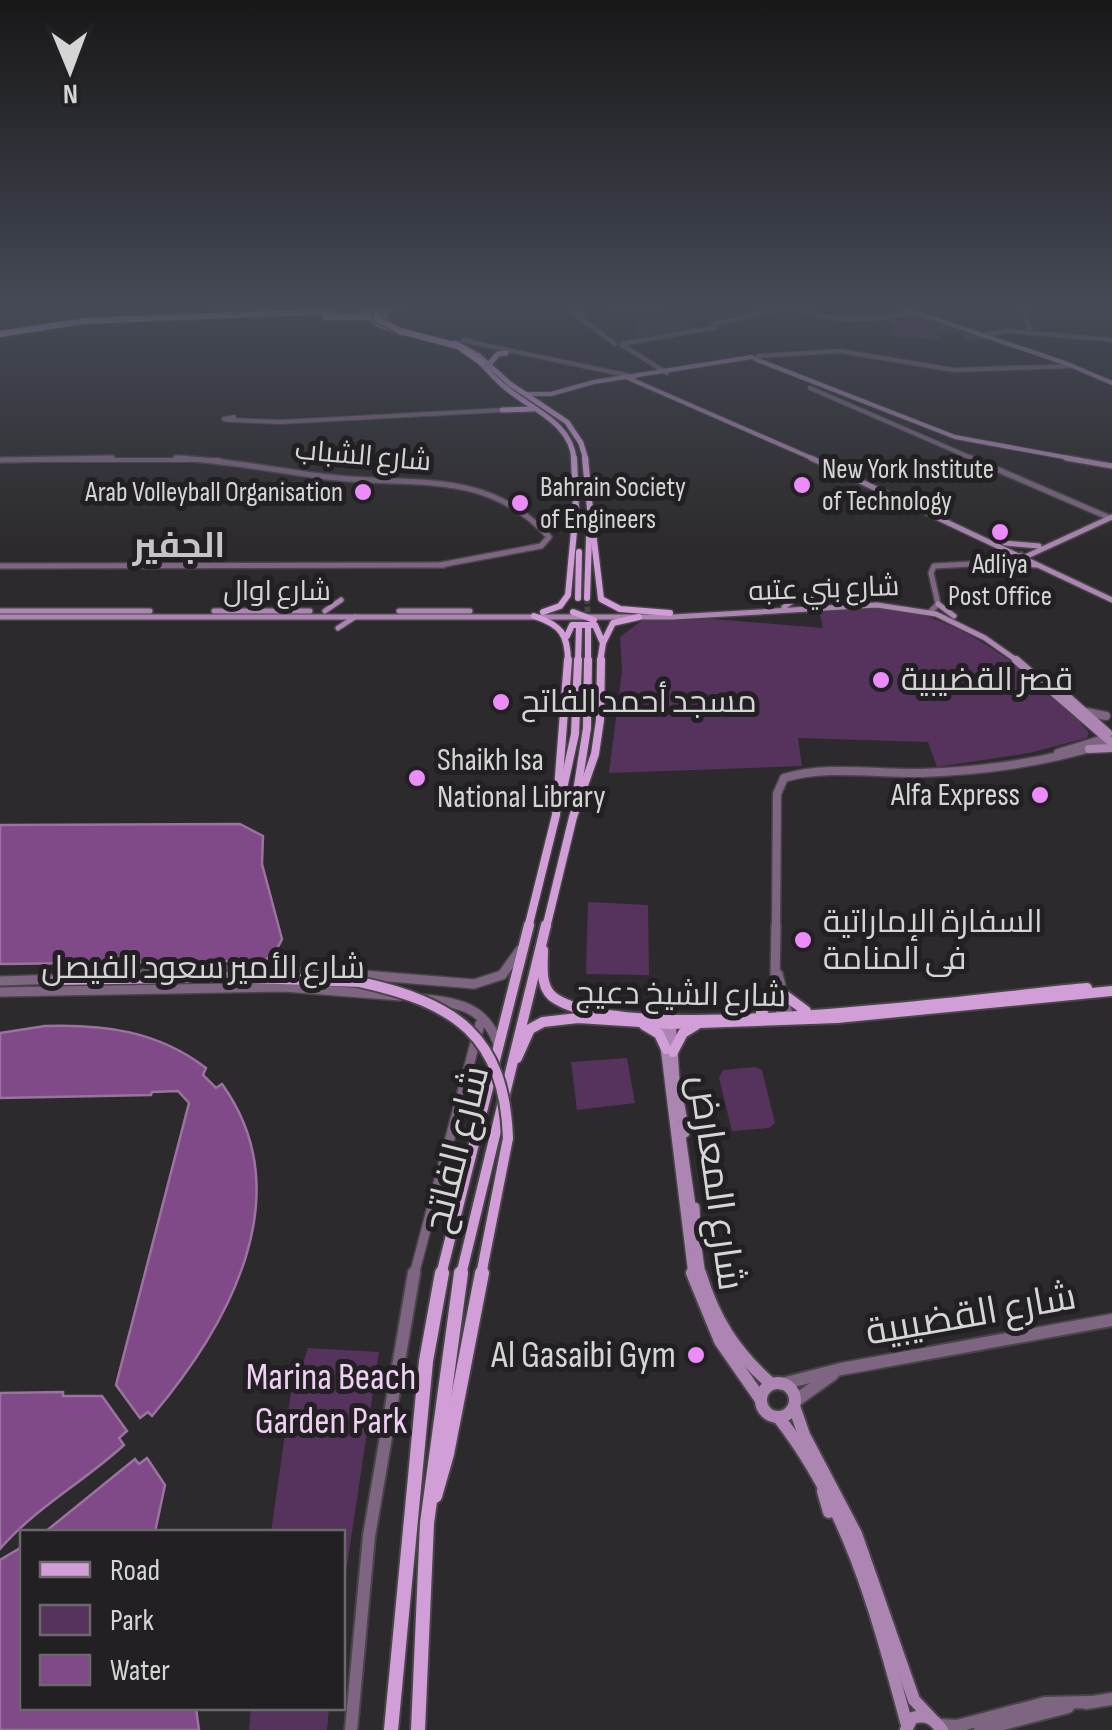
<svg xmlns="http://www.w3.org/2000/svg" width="1112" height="1730" viewBox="0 0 1112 1730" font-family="'Sofia Sans Condensed',Cairo,sans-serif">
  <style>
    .green { fill: #56335c }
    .water { fill: #804988; stroke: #9a739f; stroke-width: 2.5 }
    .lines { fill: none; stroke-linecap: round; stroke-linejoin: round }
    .primary-tunnel { stroke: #464446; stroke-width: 6; stroke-dasharray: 6 2.5; stroke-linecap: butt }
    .motorway-tunnel { stroke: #464446; stroke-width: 6; stroke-dasharray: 6 2.5; stroke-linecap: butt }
    .tertiary-far4-casing { stroke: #474547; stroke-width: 6 }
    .tertiary-far3-casing { stroke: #474547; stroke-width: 8 }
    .tertiary-far2-casing { stroke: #474547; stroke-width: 11 }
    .tertiary-far1-casing { stroke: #474547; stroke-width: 12 }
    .tertiary-casing { stroke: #474547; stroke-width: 16 }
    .secondary-far4-casing { stroke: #474547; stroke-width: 6 }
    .secondary-far3-casing { stroke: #474547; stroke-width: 8 }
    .secondary-far2-casing { stroke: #474547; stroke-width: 11 }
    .secondary-far1-casing { stroke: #474547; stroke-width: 12 }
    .secondary-casing { stroke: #474547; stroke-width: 16 }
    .primary-far4-casing { stroke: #474547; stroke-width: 8 }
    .primary-far3-casing { stroke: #474547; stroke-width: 9 }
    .primary-far2-casing { stroke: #474547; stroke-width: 11 }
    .primary-far1-casing { stroke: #474547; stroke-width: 14 }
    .primary-casing { stroke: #474547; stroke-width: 18 }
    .motorway-casing { stroke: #474547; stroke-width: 9 }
    .tertiary-far4 { stroke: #7e6581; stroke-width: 4 }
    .tertiary-far3 { stroke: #7e6581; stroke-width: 5 }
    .tertiary-far2 { stroke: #7e6581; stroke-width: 8 }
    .tertiary-far1 { stroke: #7e6581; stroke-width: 9 }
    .tertiary { stroke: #7e6581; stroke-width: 12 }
    .secondary-far4 { stroke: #ac85b2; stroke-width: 4 }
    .secondary-far3 { stroke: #ac85b2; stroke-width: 5 }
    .secondary-far2 { stroke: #ac85b2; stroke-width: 8 }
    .secondary-far1 { stroke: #ac85b2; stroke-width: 9 }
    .secondary { stroke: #ac85b2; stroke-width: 12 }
    .primary-far4 { stroke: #d19ed8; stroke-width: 5 }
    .primary-far3 { stroke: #d19ed8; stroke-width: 6 }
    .primary-far2 { stroke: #d19ed8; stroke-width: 8 }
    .primary-far1 { stroke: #d19ed8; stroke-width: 10 }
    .primary { stroke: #d19ed8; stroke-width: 14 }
    .motorway { stroke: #f1b4fa; stroke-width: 6 }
    .primary-bridge-casing { stroke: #474547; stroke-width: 14; stroke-linecap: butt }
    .motorway-bridge-casing { stroke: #474547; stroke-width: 9; stroke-linecap: butt }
    .primary-bridge { stroke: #d19ed8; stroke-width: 10 }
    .motorway-bridge { stroke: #f1b4fa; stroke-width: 6 }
    .poi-dot { fill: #ec8cfa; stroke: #222023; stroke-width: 4 }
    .labels { text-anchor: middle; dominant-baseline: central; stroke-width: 10; stroke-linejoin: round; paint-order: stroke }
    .far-street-label { font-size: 28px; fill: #d6d5d6; stroke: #222023 }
    .far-poi-label { font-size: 28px; fill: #d6d5d6; stroke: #222023; text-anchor: start }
    .poi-label { font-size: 32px; fill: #d6d5d6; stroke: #222023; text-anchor: start }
    .street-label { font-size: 32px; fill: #d6d5d6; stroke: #222023 }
    .far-district-label { font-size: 35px; font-weight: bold; fill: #c7c4c8; stroke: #222023 }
    .near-street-label { font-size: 38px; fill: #d6d5d6; stroke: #222023 }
    .near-poi-label { font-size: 38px; fill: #d6d5d6; stroke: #222023; text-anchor: end }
    .near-park-label { font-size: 38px; fill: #f0d0f4; stroke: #222023 }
  </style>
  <rect width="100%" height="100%" fill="#2c2a2c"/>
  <g class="green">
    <path d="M 637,305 L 661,310 L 694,329 L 638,336 L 633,326 L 641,323 L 635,319 L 620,321 L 609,314 L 612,306 Z"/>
    <path d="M 926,319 L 992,340 L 967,341 L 960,333 L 938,334 L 940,339 L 897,338 L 887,330 L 895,329 L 887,320 Z"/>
    <path d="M 885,608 C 945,615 985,641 1031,677 L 1022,680 L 1026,689 C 1053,692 1072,712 1089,733 L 1087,738 L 1029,753 L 937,767 L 928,742 L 798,738 L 802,766 L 609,773 L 622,671 L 620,637 L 641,621 L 713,619 L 823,628 L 820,615 L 824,611 Z"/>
    <path d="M 588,902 L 648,905 L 649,975 L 586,974 Z"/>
    <path d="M 627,1058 L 635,1103 L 577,1110 L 571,1062 Z"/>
    <path d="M 755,1067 L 762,1070 L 775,1123 L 769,1128 L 732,1131 L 719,1078 L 723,1070 Z"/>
    <path d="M 308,1348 L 379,1352 L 343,1592 L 342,1532 L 271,1532 L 295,1364 L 303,1363 Z"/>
    <path d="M 251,1708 L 329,1708 L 327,1730 L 249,1730 Z"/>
  </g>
  <g class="water">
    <path d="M 240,824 L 263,836 L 262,864 L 282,939 L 274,955 L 262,961 L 0,964 L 0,825 Z"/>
    <path d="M 45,1026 C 104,1024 158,1031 206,1068 L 203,1075 L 216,1088 L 222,1084 C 302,1195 228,1326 152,1416 L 148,1412 L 140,1418 L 116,1385 L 189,1103 L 178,1091 L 152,1092 L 151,1095 L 0,1098 L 0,1033 Z"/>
    <path d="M 63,1392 L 63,1396 L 102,1396 L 127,1431 L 119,1438 L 124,1445 C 85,1481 34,1509 0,1549 L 0,1393 Z"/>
    <path d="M 147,1458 L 165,1485 L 155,1532 L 45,1532 L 135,1459 L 139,1464 Z"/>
    <path d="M 22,1547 L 22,1708 L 196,1708 L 199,1730 L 0,1730 L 0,1560 Z"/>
  </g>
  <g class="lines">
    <path class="primary-tunnel" d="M 587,598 L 588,625"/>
    <path class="motorway-tunnel" d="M 334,311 L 379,304"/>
    <defs>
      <g id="tertiary-far4">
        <path d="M 566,304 L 581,313"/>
        <path d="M 785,304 C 828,324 871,322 917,312"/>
        <path d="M 1030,304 L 1024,308 L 1030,333"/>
        <path d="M 577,313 L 585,315 L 575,315 Z"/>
        <path d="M 578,316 L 615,344"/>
        <path d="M 713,324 L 787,307"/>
        <path d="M 981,335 L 1009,331 L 1112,340"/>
        <path d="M 466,339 L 471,341 L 462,341 Z"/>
        <path d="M 470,342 L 635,377"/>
        <path d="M 622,344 L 716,327"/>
        <path d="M 622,345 L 667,373"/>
        <path d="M 758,356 L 840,351 L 954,370 L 1071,366"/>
        <path d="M 810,388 L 976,460"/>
        <path d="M 234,417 L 230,420 L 224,419 Z"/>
        <path d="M 230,420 L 281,422 L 502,410"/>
        <path d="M 0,460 L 219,460"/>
      </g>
      <g id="tertiary-far3">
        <path d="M 176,458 C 228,460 277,471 328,477 C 412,487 486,467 549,537 L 541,546 L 440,565"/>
        <path d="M 971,458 L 1110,518"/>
        <path d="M 0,460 L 112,458"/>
        <path d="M 0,566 L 444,565"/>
        <path d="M 930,612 L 938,604 L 931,573 L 934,566 L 1007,562 L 1021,555"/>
      </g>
      <g id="tertiary-far2">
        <path d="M 1086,712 L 1106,716"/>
        <path d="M 1058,753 L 1107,738"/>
        <path d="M 776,928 L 777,794 L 784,778 C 826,765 877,774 921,773 C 986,771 1048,762 1110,742 L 1111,737"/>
      </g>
      <g id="tertiary-far1">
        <path d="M 776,925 L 775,980 L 782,1019"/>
        <path d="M 144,974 L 220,970 L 327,972 L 474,984 L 502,975 L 520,950"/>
        <path d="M 778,974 L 789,1018"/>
        <path d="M 0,981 L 60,979"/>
        <path d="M 0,992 L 284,987 L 400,996"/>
        <path d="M 424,999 C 458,1002 486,1008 498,1044"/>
        <path d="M 414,1275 L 480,1024"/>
      </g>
      <g id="tertiary">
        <path d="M 782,1384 L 841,1369 L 1112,1320"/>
        <path d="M 795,1401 L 833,1374"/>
        <path d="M 1086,1703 L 1112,1699"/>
        <path d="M 941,1725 L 957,1726 L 1045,1703 L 1088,1702"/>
        <path d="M 351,1730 L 369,1536 L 414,1273"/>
        <path d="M 980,1730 L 1068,1707"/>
      </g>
      <g id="secondary-far4">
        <path d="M 891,304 L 1065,363 L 1112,383"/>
        <path d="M 755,359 L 955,437 L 1080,460"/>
        <path d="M 628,378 L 816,460"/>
        <path d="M 525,394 L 551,394 L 594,382 L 752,357"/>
      </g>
      <g id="secondary-far3">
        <path d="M 811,458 L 1112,600"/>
        <path d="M 1066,458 L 1112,466"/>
        <path d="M 1005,543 L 1039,546"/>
        <path d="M 1025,557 L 1112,517"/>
        <path d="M 1006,563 L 1036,565"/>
        <path d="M 804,595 L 826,603"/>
        <path d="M 938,604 L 954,616"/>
        <path d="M 784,607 L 794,600 L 793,586"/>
        <path d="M 0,611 L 150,611"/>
        <path d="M 214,611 L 310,611"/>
        <path d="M 325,611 L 341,600"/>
        <path d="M 399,611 L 470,611"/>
        <path d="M 0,617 L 673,617 L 877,605 L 936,614 L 985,638 L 1019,662"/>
        <path d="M 338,628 L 355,617"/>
      </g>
      <g id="secondary-far2">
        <path d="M 1016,660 L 1112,743"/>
        <path d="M 1044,676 L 1108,733"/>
        <path d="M 1089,749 L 1112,748"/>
      </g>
      <g id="secondary-far1">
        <path d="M 671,1019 L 676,1095"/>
        <path d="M 662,1022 L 693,1275"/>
        <path d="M 677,1088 L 685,1133"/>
        <path d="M 680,1129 L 701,1275"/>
        <path d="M 695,1207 L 697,1247"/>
      </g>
      <g id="secondary">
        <path d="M 692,1273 L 720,1341 L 761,1400"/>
        <path d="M 700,1273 C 714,1319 734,1351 770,1383"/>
        <circle cx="778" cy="1400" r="17"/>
        <path d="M 795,1409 L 804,1435 L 856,1534 L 914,1700 L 931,1718"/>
        <path d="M 779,1418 C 850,1509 877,1615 907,1725"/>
        <path d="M 823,1491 L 829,1512"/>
        <path d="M 906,1730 L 912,1718 C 927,1714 933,1718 942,1730"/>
      </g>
      <g id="primary-far4">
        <path d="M 362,312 L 379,325 L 401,333"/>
        <path d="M 455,343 L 479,356 L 510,384 L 567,422 L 581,443 L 586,460"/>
        <path d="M 477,359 C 486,368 495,379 505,387 C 530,409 572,422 574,460"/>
        <path d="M 490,363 L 498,354 L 506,353"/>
        <path d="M 502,410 L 533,409"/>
      </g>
      <g id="primary-far3">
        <path d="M 585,458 L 590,509 L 587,598"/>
        <path d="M 590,507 L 601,599 L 620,609 L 670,613"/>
        <path d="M 578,598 L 579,552"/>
        <path d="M 543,612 L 560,606 L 568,595 L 576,510 L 574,458"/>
        <path d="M 573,612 L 594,620"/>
        <path d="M 534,616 C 561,625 568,634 568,662"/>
        <path d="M 567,636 L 572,625 L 595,625 L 602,641"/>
        <path d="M 578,662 L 579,627"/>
        <path d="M 588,662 L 588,627"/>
        <path d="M 600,662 L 603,643 L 613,623 L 639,617"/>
      </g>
      <g id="primary-far2">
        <path d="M 575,804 L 587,728 L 588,660"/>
        <path d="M 559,807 L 575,734 L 578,660"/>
        <path d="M 528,928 L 556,815 L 568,660"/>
        <path d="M 546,928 L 573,817 L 595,754 L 600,720 L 601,660"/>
      </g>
      <g id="primary-far1">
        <path d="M 543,950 C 543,966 539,989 556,999 C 635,1048 982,997 1087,988"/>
        <path d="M 56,980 L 230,977 L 360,982"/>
        <path d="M 783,994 L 806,1011"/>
        <path d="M 761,1013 L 777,992"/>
        <path d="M 644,1025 L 659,1034 L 666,1049"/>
        <path d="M 673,1052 L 683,1033 L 696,1025"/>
        <path d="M 517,1058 L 530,1029 L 543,1022 L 578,1018 L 671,1024 L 837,1018 L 1112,991"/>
        <path d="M 441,1275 L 529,925"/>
        <path d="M 461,1275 L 546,925"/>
        <path d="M 481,1275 L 508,1138"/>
      </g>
      <g id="primary">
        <path d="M 435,1496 L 447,1454 L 482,1273"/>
        <path d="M 391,1730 L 426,1361 L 442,1273"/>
        <path d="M 418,1730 L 427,1523 L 461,1273"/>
      </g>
      <g id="motorway">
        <path d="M 328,306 L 357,307 L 374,316"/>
        <path d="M 325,317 L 368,317"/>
        <path d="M 393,326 L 384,319 L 384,313 L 400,304"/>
        <path d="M 400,331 L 458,346 L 481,362"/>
        <path d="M 0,334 L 83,321 L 334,311"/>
      </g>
    </defs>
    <use href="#tertiary-far4" class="tertiary-far4-casing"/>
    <use href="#tertiary-far3" class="tertiary-far3-casing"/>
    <use href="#tertiary-far2" class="tertiary-far2-casing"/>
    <use href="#tertiary-far1" class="tertiary-far1-casing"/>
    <use href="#tertiary" class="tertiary-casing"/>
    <use href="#secondary-far4" class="secondary-far4-casing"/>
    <use href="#secondary-far3" class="secondary-far3-casing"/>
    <use href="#secondary-far2" class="secondary-far2-casing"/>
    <use href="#secondary-far1" class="secondary-far1-casing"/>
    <use href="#secondary" class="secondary-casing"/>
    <use href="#primary-far4" class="primary-far4-casing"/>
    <use href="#primary-far3" class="primary-far3-casing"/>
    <use href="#primary-far2" class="primary-far2-casing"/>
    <use href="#primary-far1" class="primary-far1-casing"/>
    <use href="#primary" class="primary-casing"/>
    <use href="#motorway" class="motorway-casing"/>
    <use href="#tertiary-far4" class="tertiary-far4"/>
    <use href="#tertiary-far3" class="tertiary-far3"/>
    <use href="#tertiary-far2" class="tertiary-far2"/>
    <use href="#tertiary-far1" class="tertiary-far1"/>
    <use href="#tertiary" class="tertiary"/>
    <use href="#secondary-far4" class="secondary-far4"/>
    <use href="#secondary-far3" class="secondary-far3"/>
    <use href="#secondary-far2" class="secondary-far2"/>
    <use href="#secondary-far1" class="secondary-far1"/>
    <use href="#secondary" class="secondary"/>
    <use href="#primary-far4" class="primary-far4"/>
    <use href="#primary-far3" class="primary-far3"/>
    <use href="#primary-far2" class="primary-far2"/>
    <use href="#primary-far1" class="primary-far1"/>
    <use href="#primary" class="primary"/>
    <use href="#motorway" class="motorway"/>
    <defs>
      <path id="primary-bridge" d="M 360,982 C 455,1003 504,1035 508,1138"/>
      <path id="motorway-bridge" d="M 379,304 L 376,318 L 400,331"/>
    </defs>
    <use href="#primary-bridge" class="primary-bridge-casing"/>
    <use href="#motorway-bridge" class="motorway-bridge-casing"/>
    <use href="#primary-bridge" class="primary-bridge"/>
    <use href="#motorway-bridge" class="motorway-bridge"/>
  </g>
  <linearGradient id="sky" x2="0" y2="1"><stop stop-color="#181718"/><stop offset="0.56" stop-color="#454a56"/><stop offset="1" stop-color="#454a56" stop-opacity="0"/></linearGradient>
  <rect width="1112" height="547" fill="url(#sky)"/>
  <g class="poi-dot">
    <circle cx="802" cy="485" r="10"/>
    <circle cx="363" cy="492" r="10"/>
    <circle cx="520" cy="503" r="10"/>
    <circle cx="1000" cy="532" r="10"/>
    <circle cx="881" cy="680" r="10"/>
    <circle cx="501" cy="702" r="10"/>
    <circle cx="417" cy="778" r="10"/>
    <circle cx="1040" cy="795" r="10"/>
    <circle cx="803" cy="940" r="10"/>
    <circle cx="696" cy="1355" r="10"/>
  </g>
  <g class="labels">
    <g class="far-street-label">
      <text transform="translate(363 456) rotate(5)">شارع الشباب</text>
      <text transform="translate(824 589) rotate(-2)">شارع بني عتبه</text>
      <text x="277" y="591">شارع اوال</text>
    </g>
    <g class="far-poi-label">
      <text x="822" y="469">New York Institute<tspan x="822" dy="32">of Technology</tspan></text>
      <text x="540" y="487">Bahrain Society<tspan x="540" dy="32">of Engineers</tspan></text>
      <text x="343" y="492" text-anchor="end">Arab Volleyball Organisation</text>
      <text x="1000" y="564" text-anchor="middle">Adliya<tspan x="1000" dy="32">Post Office</tspan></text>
    </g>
    <g class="poi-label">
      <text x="901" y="680">قصر القضيبية</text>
      <text x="521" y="702">مسجد أحمد الفاتح</text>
      <text x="437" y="760">Shaikh Isa<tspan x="437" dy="37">National Library</tspan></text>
      <text x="1020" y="795" text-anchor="end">Alfa Express</text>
      <text x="823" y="922">السفارة الإماراتية<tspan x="823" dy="37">فى المنامة</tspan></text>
    </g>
    <g class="street-label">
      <text x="203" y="968">شارع الأمير سعود الفيصل</text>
      <text transform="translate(681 995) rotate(1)">شارع الشيخ دعيج</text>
    </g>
    <g class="far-district-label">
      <text x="179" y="546">الجفير</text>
    </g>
    <g class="near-street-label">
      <text transform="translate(457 1149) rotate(-76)">شارع الفاتح</text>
      <text transform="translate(716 1183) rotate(82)">شارع المعارض</text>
      <text transform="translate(971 1315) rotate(-10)">شارع القضيبية</text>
    </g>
    <g class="near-poi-label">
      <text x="676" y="1355">Al Gasaibi Gym</text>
    </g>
    <g class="near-park-label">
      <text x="331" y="1377">Marina Beach<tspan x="331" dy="44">Garden Park</tspan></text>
    </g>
  </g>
  <rect x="20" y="1530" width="325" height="180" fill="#222023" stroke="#6a686b" stroke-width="2.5"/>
  <rect x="40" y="1562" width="50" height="15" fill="#d19ed8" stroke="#6a686b" stroke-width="2.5"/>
  <text x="110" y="1580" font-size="30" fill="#d6d5d6">Road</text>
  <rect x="40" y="1605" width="50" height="30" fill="#56335c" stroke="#6a686b" stroke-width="2.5"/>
  <text x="110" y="1630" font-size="30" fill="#d6d5d6">Park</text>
  <rect x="40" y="1655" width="50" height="30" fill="#804988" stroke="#6a686b" stroke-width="2.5"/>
  <text x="110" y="1680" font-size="30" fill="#d6d5d6">Water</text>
  <g transform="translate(70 70) rotate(179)" stroke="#222023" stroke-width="8" paint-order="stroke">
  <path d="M0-8L18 38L0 25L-18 38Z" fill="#d6d5d6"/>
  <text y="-15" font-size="28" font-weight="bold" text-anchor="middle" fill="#d6d5d6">N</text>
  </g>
</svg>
